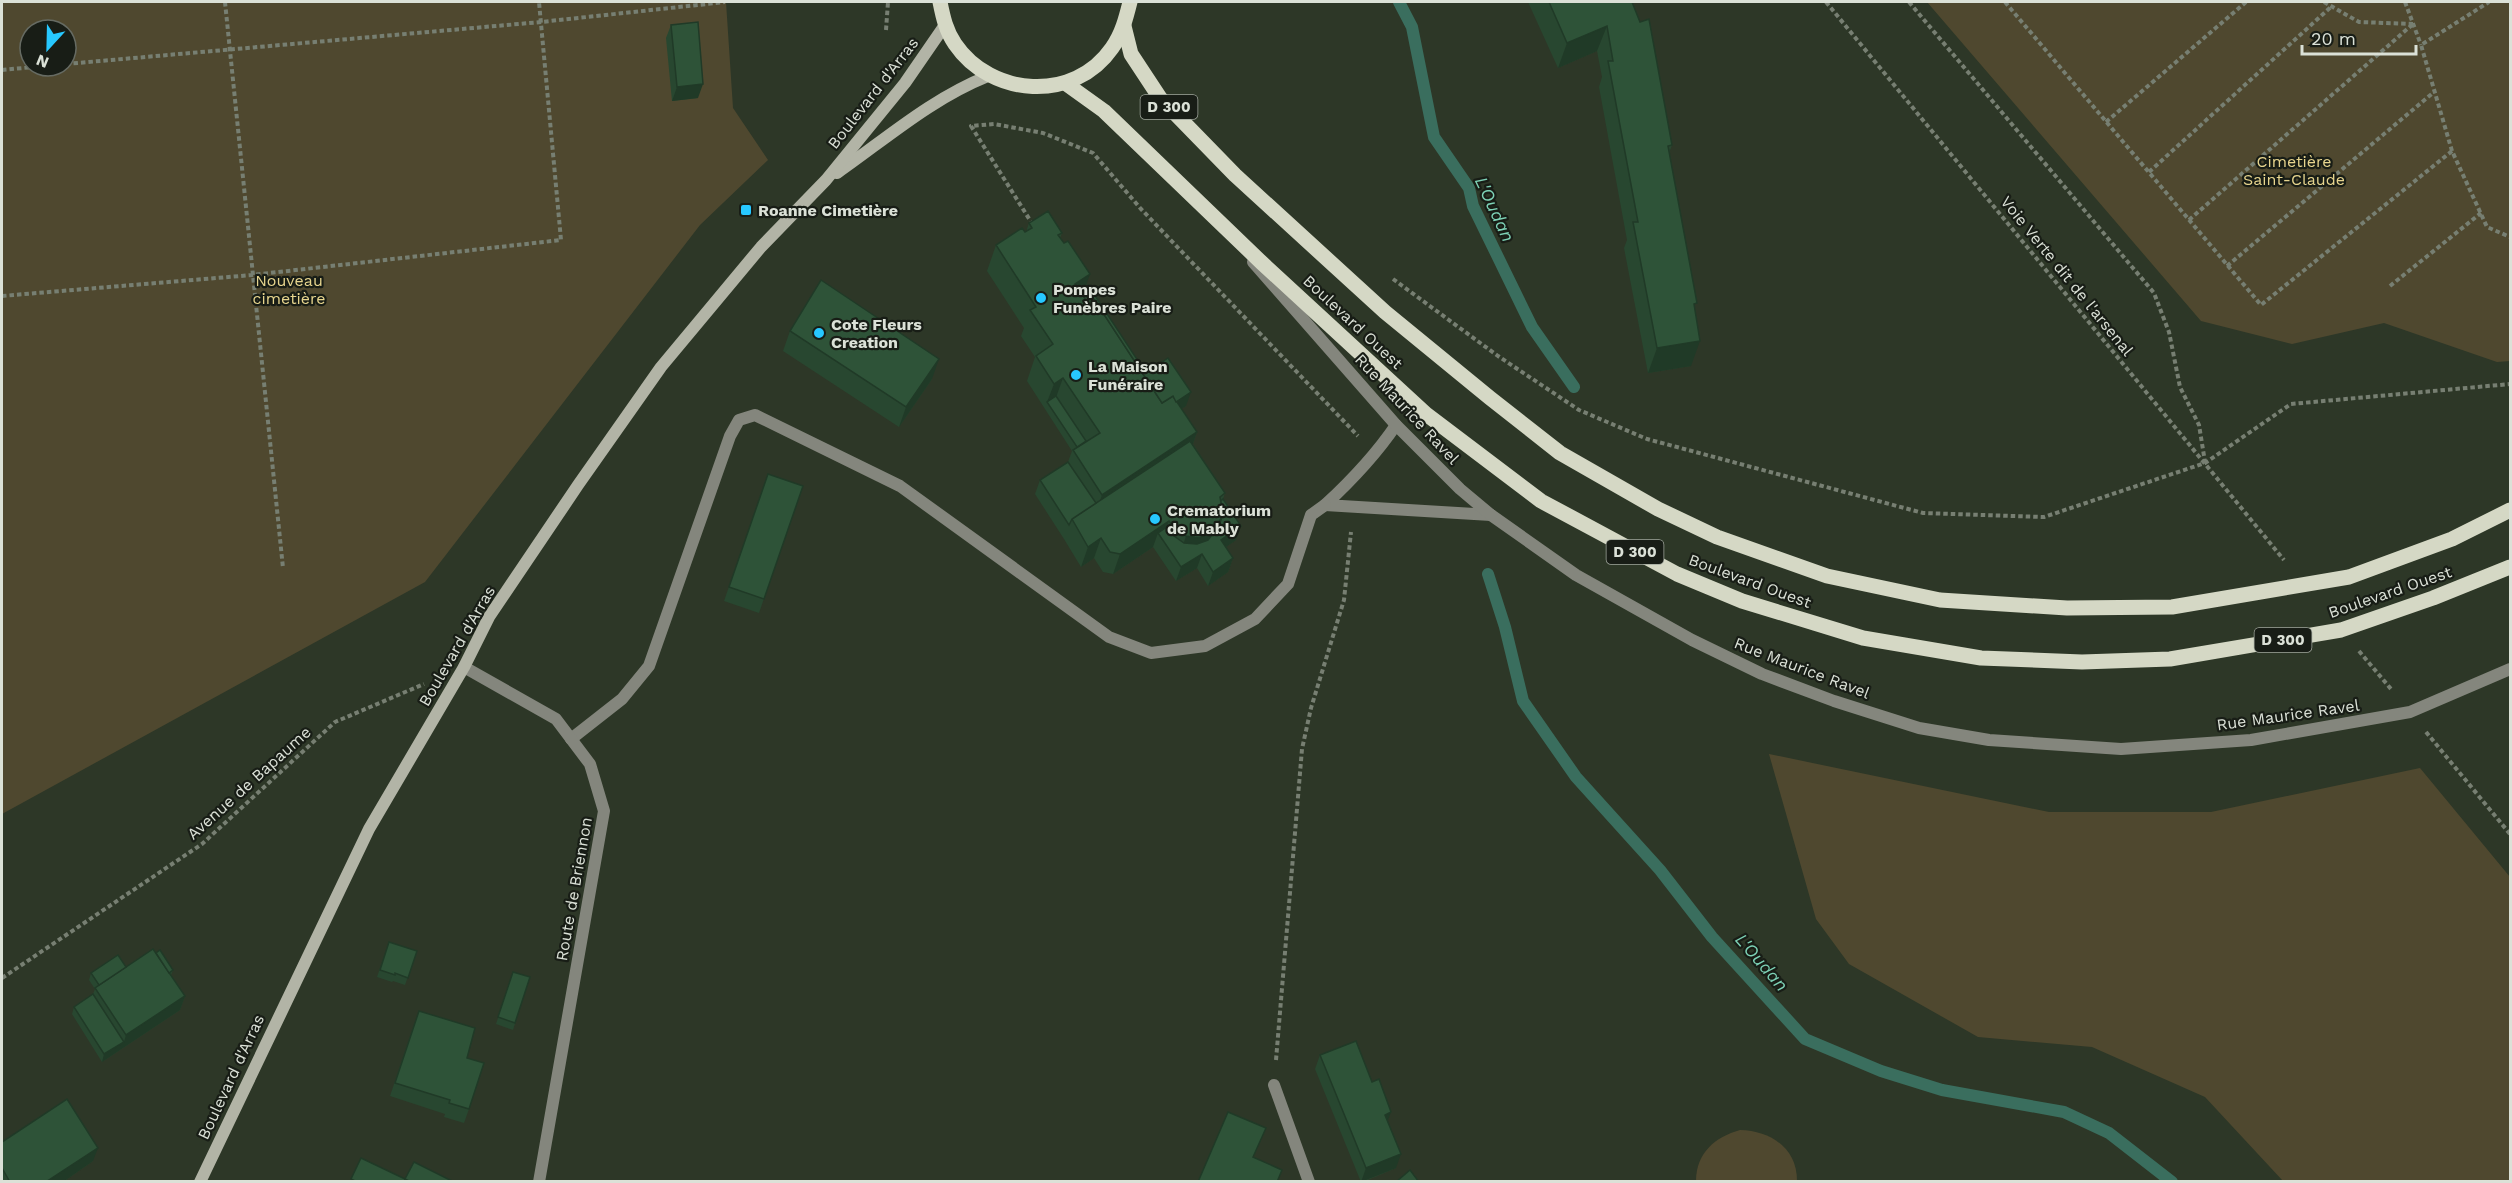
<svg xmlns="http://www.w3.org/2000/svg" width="2512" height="1183" viewBox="0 0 2512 1183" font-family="'Work Sans',sans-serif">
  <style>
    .green { fill: #4f482f; fill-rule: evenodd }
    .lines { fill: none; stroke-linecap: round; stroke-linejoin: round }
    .stream { stroke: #3a6e5e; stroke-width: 12 }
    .path { stroke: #777f72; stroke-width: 4; stroke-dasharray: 4.5 3; stroke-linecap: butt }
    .service { stroke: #84867d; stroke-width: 12 }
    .minor { stroke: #84867d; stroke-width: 12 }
    .secondary { stroke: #b2b4a6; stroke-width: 12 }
    .primary { stroke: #d5d8c5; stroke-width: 15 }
    .wall { fill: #284730 }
    .shaded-wall { fill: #203a27 }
    .building { fill: #2e5338; stroke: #203a27; stroke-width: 1.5 }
    .poi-dot { fill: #27c8ff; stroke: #181d16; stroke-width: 2 }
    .labels { text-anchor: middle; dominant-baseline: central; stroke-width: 4.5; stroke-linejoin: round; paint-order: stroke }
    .shield { fill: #181d16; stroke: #a0a69d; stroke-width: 1.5 }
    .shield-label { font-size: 15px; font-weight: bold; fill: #dbe1d7 }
    .street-label { font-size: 16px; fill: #dbe1d7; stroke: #181d16 }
    .park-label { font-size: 16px; fill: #e7d58e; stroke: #181d16 }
    .poi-label { font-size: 16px; font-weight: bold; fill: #dbe1d7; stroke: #181d16; text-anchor: start }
    .water-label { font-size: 18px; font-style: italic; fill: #7dd2b6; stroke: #181d16 }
  </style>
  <rect width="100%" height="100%" fill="#2d3727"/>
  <g class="green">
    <path d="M 2,2 L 726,2 L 733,108 L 768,160 L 700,225 L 425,582 L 2,814 ZM 30,30 L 66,30 L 66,66 L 30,66 Z"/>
    <path d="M 1927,2 L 2510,2 L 2510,361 L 2497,362 L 2384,323 L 2292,344 L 2201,321 Z"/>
    <path d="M 1769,754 L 2049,812 L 2211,812 L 2420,768 L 2510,877 L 2510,1181 L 2283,1181 L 2205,1097 L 2092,1047 L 1978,1037 L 1849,964 L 1816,919 Z"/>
    <path d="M 1740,1130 C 1771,1131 1797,1148 1797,1181 L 1696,1181 C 1696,1153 1715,1137 1740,1130 Z"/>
  </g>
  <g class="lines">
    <g class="stream">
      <path d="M 1399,2 L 1412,27 L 1434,137 L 1469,188 L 1473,206 L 1532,327 L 1574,387"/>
      <path d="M 1488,574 L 1505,627 L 1523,701 L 1576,777 L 1660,870 L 1712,937 L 1805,1039 L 1881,1071 L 1942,1090 L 2064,1112 L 2109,1133 L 2172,1182"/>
    </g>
    <g class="path">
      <path d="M 225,2 L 283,568"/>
      <path d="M 1826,2 L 2284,560"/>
      <path d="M 1909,2 L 2154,293 L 2169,332 L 2180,387 L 2199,425 L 2205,462"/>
      <path d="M 2005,2 L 2261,305 L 2452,151 L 2487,227 L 2510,237"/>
      <path d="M 2324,2 L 2359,22 L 2413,24"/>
      <path d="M 2405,2 L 2421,45"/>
      <path d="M 886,30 L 888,2"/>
      <path d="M 66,64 L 541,22 L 725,2"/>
      <path d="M 2,70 L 44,66"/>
      <path d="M 2106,122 L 2246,2"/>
      <path d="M 2452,151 L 2421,45 L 2489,2"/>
      <path d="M 2149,172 L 2332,6"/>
      <path d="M 2189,220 L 2413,24"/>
      <path d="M 1033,225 L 971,126 L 994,124 L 1043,133 L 1093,153 L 1141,209 L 1358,436"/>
      <path d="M 2227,266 L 2434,92"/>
      <path d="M 1393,279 L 1498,356 L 1579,410 L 1647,439 L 1923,513 L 2044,517 L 2205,463 L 2291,404 L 2510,384"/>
      <path d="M 2390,286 L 2481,213"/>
      <path d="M 2,296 L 252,275 L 561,240 L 539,2"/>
      <path d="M 2359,651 L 2391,689"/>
      <path d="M 2426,732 L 2510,834"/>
      <path d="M 2,978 L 202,844 L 335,722 L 424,684"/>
      <path d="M 1276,1060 L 1302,749 L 1311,708 L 1344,600 L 1351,532"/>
    </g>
    <g class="service">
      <path d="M 1396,425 C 1375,456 1352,480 1325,505 L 1491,515"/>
      <path d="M 571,739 L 622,699 L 649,666 L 730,436 L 739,420 L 755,415 L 900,486 L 1109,637 L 1151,653 L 1205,646 L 1255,619 L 1288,584 L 1311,515 L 1325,505"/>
    </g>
    <g class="minor">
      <path d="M 1253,262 L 1396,425 L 1460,489 L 1491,515 L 1576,575 L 1692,640 L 1762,674 L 1834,701 L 1919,728 L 1989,740 L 2121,749 L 2251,740 L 2410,712 L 2510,669"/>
      <path d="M 464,667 L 556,719 L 590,764 L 604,811 L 539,1182"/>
      <path d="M 1274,1085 L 1309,1182"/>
    </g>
    <g class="secondary">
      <path d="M 837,173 C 887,138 931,99 988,76"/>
      <path d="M 200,1182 L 369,829 L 464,667 L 489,617 L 578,485 L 661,367 L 761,247 L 826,180 L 905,83 L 945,25"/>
    </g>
    <g class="primary">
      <path d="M 940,2 C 943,17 946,31 955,44 C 991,97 1074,103 1112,48 C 1122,34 1126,18 1130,2"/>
      <path d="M 1124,26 L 1131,54 L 1160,98 L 1235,175 L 1385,312 L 1490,398 L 1560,453 L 1658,509 L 1717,537 L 1827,576 L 1940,600 L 2067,608 L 2172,607 L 2349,577 L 2452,539 L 2510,510"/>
      <path d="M 1065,83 L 1104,111 L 1262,263 L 1426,414 L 1541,501 L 1677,574 L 1742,601 L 1863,638 L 1981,658 L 2082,662 L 2170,659 L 2341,630 L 2433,598 L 2510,567"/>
    </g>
  </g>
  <g class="wall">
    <path d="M 1528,2 L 1632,2 L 1672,145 L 1669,153 L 1695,310 L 1691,366 L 1648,373 L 1624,248 L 1627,240 L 1599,87 L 1602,77 L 1597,51 L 1558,68 Z"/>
    <path d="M 671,25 L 698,98 L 672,101 L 666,38 Z"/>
    <path d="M 1029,223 L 1062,233 L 1060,238 L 1086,286 L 1146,373 L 1186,406 L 1181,409 L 1197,432 L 1193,444 L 1225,493 L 1223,499 L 1236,540 L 1226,547 L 1233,558 L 1228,572 L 1208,586 L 1197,568 L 1176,581 L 1153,547 L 1113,574 L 1103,572 L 1094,558 L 1081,567 L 1064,539 L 1035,494 L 1040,480 L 1068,462 L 1072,451 L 1027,381 L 1035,357 L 1021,336 L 1024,328 L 987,271 L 996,245 L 1026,232 Z"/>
    <path d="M 790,331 L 932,379 L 899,427 L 783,351 Z"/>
    <path d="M 768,474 L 803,486 L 759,613 L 724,601 Z"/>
    <path d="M 389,942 L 417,951 L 405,985 L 393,981 L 392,982 L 377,977 Z"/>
    <path d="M 156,953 L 173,970 L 171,975 L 185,996 L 180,1010 L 102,1062 L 72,1014 L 74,1007 L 93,994 L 95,989 L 89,980 L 91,973 L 126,967 Z"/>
    <path d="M 513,972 L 530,977 L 513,1030 L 496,1024 Z"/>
    <path d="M 414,1025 L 467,1058 L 469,1109 L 464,1123 L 444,1117 L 445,1114 L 390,1096 Z"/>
    <path d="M 1320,1055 L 1372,1082 L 1388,1121 L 1396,1168 L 1363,1182 L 1361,1182 L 1315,1069 Z"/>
    <path d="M 2,1142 L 93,1161 L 63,1182 L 2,1182 Z"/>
    <path d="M 361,1158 L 405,1179 L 454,1182 L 350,1182 Z"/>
  </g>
  <g class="shaded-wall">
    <path d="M 1607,26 L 1597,51 L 1558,68 L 1567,43 Z"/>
    <path d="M 703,84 L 698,98 L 672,101 L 677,87 Z"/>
    <path d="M 1090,274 L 1081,300 L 1075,284 Z"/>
    <path d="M 1700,341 L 1691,366 L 1648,373 L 1657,348 Z"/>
    <path d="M 939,359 L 932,379 L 899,427 L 906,407 Z"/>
    <path d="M 1063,378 L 1054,403 L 1047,402 L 1054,384 Z"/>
    <path d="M 1191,392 L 1186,406 L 1153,428 L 1158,414 Z"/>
    <path d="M 1197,432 L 1188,458 L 1098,506 L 1102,495 Z"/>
    <path d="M 1223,514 L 1216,534 L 1208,550 L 1179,557 L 1186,536 Z"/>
    <path d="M 1169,521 L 1162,540 L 1158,533 L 1153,547 L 1113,574 L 1120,554 Z"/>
    <path d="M 1241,526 L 1236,540 L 1216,554 L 1221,540 Z"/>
    <path d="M 1101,538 L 1094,558 L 1081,567 L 1088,547 Z"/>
    <path d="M 1202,554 L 1197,568 L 1176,581 L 1181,567 Z"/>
    <path d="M 1233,558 L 1228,572 L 1208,586 L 1213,572 Z"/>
    <path d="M 185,996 L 180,1010 L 102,1062 L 104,1054 L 124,1042 L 126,1035 Z"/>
    <path d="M 1391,1112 L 1386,1126 L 1385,1115 Z"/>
    <path d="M 98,1148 L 93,1161 L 63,1182 L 46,1182 Z"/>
    <path d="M 1401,1154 L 1396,1168 L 1361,1182 L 1366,1168 Z"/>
  </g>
  <g class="building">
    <path d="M 1549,2 L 1632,2 L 1640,22 L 1649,19 L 1672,145 L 1668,146 L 1697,303 L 1694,304 L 1700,341 L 1657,348 L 1633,222 L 1638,222 L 1608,61 L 1613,61 L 1607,26 L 1567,43 Z"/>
    <path d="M 698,22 L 703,84 L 677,87 L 671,25 Z"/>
    <path d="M 1048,211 L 1062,233 L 1058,235 L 1064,243 L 1068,241 L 1090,274 L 1075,284 L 1086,300 L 1092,296 L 1162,403 L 1173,396 L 1197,432 L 1102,495 L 1073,450 L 1100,433 L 1063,378 L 1054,384 L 1036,356 L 1053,344 L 1030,310 L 1036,307 L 996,245 L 1022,228 L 1025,232 L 1032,228 L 1029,223 Z"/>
    <path d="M 821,280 L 939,359 L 906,407 L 790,331 Z"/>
    <path d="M 1088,285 L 1146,373 L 1168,358 L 1191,392 L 1176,402 L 1173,396 L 1162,403 L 1092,296 L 1086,300 L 1079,290 Z"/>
    <path d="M 1056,396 L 1086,441 L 1077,447 L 1047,402 Z"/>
    <path d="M 1190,441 L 1225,493 L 1220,497 L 1223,514 L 1215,530 L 1199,538 L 1186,536 L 1176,530 L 1169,521 L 1120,554 L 1110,552 L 1101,538 L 1088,547 L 1072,519 Z"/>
    <path d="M 1068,462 L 1096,503 L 1072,519 L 1069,525 L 1040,480 Z"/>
    <path d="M 768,474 L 803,486 L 764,599 L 729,587 Z"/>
    <path d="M 1223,499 L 1241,526 L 1221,540 L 1233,558 L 1213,572 L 1202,554 L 1181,567 L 1158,533 L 1167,527 L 1174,536 L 1184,543 L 1197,544 L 1208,540 L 1219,526 L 1223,514 L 1221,501 Z"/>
    <path d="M 389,942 L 417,951 L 408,978 L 395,973 L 395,975 L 380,970 Z"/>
    <path d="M 153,949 L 185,996 L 126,1035 L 95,988 Z"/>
    <path d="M 160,950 L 173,970 L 169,973 L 156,953 Z"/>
    <path d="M 118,955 L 126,967 L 99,985 L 91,973 Z"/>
    <path d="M 513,972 L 530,977 L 515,1023 L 498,1017 Z"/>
    <path d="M 93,994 L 124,1042 L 104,1054 L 74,1007 Z"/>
    <path d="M 419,1011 L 475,1028 L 467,1058 L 484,1063 L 469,1109 L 449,1103 L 450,1100 L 395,1083 Z"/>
    <path d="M 1356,1041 L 1372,1082 L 1379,1079 L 1391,1112 L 1385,1115 L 1401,1154 L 1366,1168 L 1320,1055 Z"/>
    <path d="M 67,1099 L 98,1148 L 46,1182 L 10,1182 L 2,1168 L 2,1142 Z"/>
    <path d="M 1228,1112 L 1266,1128 L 1253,1157 L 1282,1170 L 1277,1182 L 1198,1182 Z"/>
    <path d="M 361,1158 L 405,1179 L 404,1182 L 357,1182 L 351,1179 Z"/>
    <path d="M 414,1162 L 454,1182 L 411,1182 L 405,1179 Z"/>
    <path d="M 1410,1170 L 1419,1182 L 1396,1182 Z"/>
  </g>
  <g class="poi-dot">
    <rect x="740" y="204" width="12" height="12" rx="3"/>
    <circle cx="1041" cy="298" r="6"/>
    <circle cx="819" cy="333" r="6"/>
    <circle cx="1076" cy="375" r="6"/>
    <circle cx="1155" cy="519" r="6"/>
  </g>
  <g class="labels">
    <g class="shield">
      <rect x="1140.5" y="95" width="57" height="24" rx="4.5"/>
      <rect x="1606.5" y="540" width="57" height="24" rx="4.5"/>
      <rect x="2254.5" y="628" width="57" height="24" rx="4.5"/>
    </g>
    <g class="shield-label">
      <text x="1169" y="107">D 300</text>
      <text x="1635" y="552">D 300</text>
      <text x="2283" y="640">D 300</text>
    </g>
    <g class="street-label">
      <text transform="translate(873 93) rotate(-52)">Boulevard d'Arras</text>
      <text transform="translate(2067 276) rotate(51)">Voie Verte dit de l'arsenal</text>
      <text transform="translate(1353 322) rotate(43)">Boulevard Ouest</text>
      <text transform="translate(1407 409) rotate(47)">Rue Maurice Ravel</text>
      <text transform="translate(1750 581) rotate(20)">Boulevard Ouest</text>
      <text transform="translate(2390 592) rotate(-19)">Boulevard Ouest</text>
      <text transform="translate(457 646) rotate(-60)">Boulevard d'Arras</text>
      <text transform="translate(1802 668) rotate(21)">Rue Maurice Ravel</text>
      <text transform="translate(2288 715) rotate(-8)">Rue Maurice Ravel</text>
      <text transform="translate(249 783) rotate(-42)">Avenue de Bapaume</text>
      <text transform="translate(574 889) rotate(-80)">Route de Briennon</text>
      <text transform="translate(231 1077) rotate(-65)">Boulevard d'Arras</text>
    </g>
    <g class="park-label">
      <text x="2294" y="161">Cimetière<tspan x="2294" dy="18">Saint-Claude</tspan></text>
      <text x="289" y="280">Nouveau<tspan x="289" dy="18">cimetière</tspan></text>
    </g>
    <g class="poi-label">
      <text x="758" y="210">Roanne Cimetière</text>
      <text x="1053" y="289">Pompes<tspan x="1053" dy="18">Funèbres Paire</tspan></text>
      <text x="831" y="324">Cote Fleurs<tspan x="831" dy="18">Creation</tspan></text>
      <text x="1088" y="366">La Maison<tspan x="1088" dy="18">Funéraire</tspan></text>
      <text x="1167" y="510">Crematorium<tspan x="1167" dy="18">de Mably</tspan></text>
    </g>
    <g class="water-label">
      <text transform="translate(1495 209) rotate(65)">L'Oudan</text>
      <text transform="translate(1762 962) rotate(49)">L'Oudan</text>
    </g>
  </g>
  <rect width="2512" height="1183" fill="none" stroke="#dbe1d7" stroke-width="6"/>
  <g transform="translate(48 48) rotate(202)"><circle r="28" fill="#181d16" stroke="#666b63" stroke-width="1.5"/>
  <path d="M0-4.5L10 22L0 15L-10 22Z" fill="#27c8ff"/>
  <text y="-9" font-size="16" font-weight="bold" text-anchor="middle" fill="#dbe1d7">N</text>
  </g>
  <path d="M2302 45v9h114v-9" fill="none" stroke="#dbe1d7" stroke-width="3"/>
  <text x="2311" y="45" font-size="18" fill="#dbe1d7" stroke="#181d16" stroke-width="4.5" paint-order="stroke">20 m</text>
</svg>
